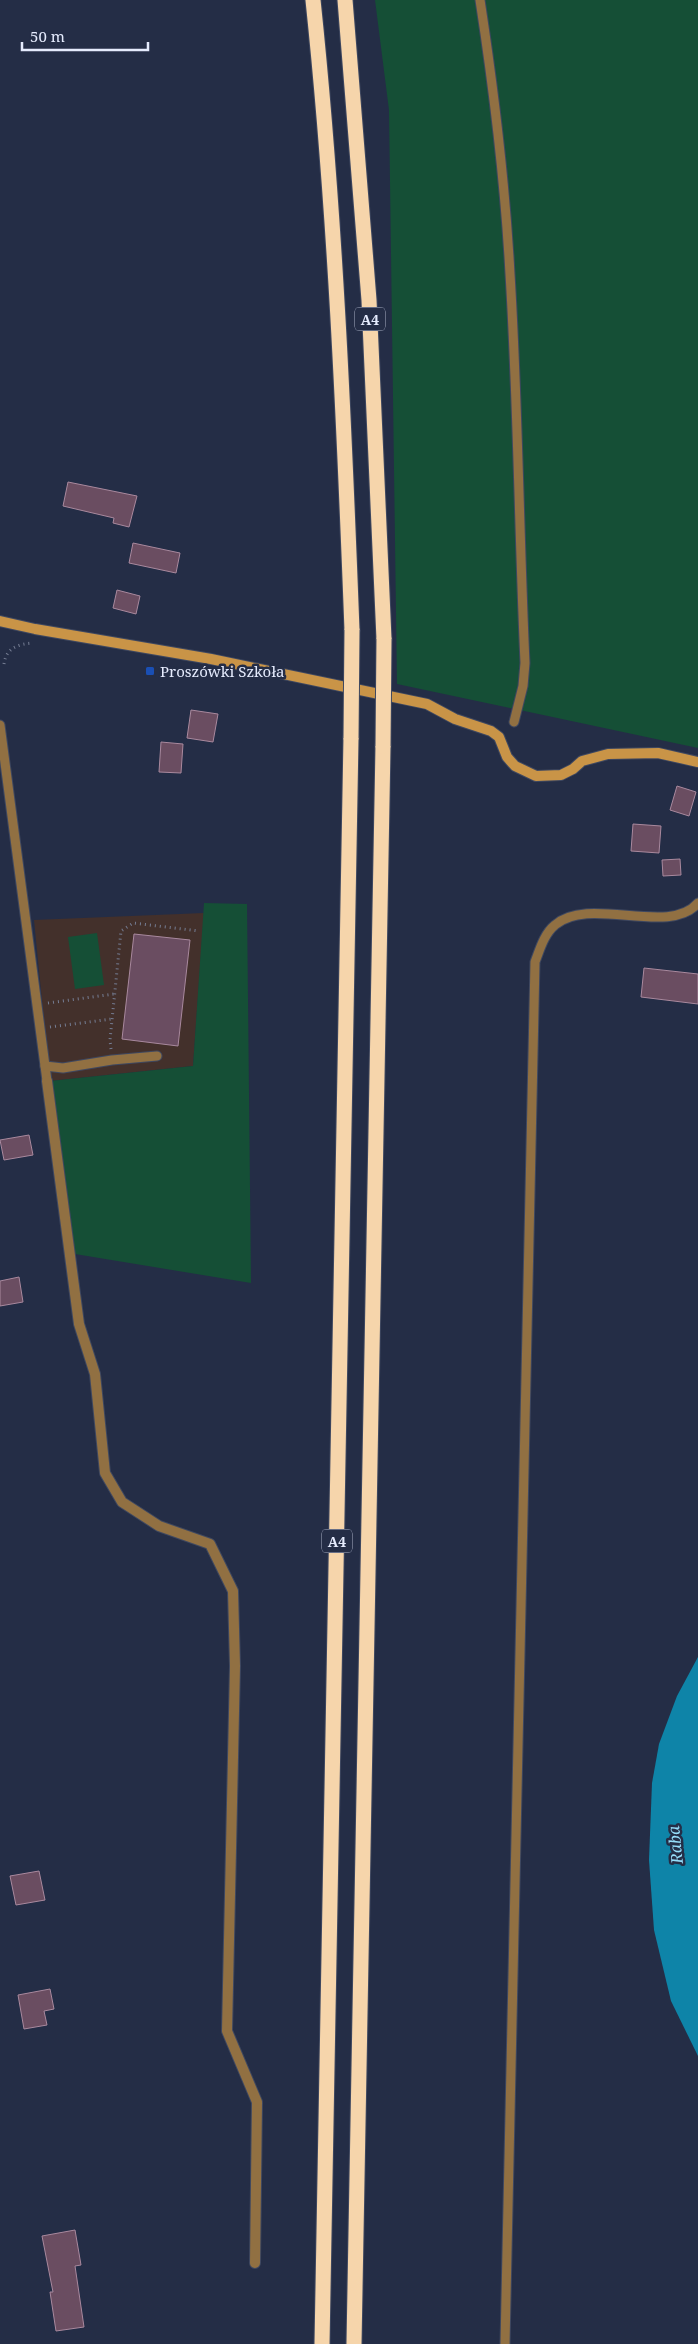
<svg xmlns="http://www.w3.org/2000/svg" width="698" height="2344" viewBox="0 0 698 2344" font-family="'Noto Serif',serif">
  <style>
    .commercial { fill: #43302b }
    .green { fill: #154f36 }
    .water { fill: #0e84a8 }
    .building { fill: #6a4d61; stroke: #a9899e }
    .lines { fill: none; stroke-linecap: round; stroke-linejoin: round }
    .lane-casing { stroke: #3f4860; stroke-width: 11 }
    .street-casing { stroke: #3f4860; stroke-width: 12 }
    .secondary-casing { stroke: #3f4860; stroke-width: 12 }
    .highway-casing { stroke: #3f4860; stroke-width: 17 }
    .path { stroke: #757d93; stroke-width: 3; stroke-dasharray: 1 4; stroke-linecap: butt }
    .lane { stroke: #917042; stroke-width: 9 }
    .street { stroke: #917042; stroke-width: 10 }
    .secondary { stroke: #c99447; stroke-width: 10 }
    .highway { stroke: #f6d5ab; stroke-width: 15 }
    .highway-bridge-casing { stroke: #3f4860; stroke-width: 17; stroke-linecap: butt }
    .highway-bridge { stroke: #f6d5ab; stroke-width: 15 }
    .transit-dot { fill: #1a4fb4; stroke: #242d46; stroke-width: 2 }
    .labels { text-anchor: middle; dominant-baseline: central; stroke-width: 5; stroke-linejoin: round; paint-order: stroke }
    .shield { fill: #242d46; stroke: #abb2c6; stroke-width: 1 }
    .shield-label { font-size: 14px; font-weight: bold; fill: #e5ebfd }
    .poi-label { font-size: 15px; fill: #e5ebfd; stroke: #242d46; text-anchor: start }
    .water-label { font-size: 16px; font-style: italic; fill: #96ddfa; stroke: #242d46 }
  </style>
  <rect width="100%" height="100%" fill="#242d46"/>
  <path class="commercial" d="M 204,913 L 193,1066 L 50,1081 L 34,920 Z"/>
  <g class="green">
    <path d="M 375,0 L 698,0 L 698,748 L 397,684 L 389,110 Z"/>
    <path d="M 204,903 L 247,904 L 251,1283 L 75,1254 L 50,1081 L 193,1066 Z"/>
    <path d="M 97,933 L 104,985 L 75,989 L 68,937 Z"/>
  </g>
  <path class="water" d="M 698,1657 L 698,2056 L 671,2001 L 654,1930 L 649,1860 L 652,1783 L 659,1744 L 677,1696 Z"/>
  <g class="building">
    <path d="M 68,482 L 137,496 L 129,527 L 113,523 L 114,518 L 63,506 Z"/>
    <path d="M 133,543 L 180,553 L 176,573 L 129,563 Z"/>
    <path d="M 117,590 L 140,596 L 136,614 L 113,608 Z"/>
    <path d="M 191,710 L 218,714 L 213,742 L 187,738 Z"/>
    <path d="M 161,742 L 183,744 L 181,773 L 159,772 Z"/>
    <path d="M 677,786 L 696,792 L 689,816 L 670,810 Z"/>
    <path d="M 633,824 L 661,826 L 659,853 L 631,851 Z"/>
    <path d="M 680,859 L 681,875 L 663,876 L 662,860 Z"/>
    <path d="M 134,934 L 190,940 L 178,1046 L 122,1039 Z"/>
    <path d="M 644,968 L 698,974 L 698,1004 L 641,997 Z"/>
    <path d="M 29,1135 L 33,1155 L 4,1160 L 0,1140 Z"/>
    <path d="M 19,1277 L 23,1302 L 0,1306 L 0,1281 Z"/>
    <path d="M 39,1871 L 45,1900 L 16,1905 L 10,1876 Z"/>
    <path d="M 50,1989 L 54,2009 L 44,2011 L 47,2025 L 24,2029 L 18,1995 Z"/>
    <path d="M 75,2230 L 81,2265 L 75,2266 L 84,2327 L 56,2331 L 50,2292 L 53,2292 L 42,2236 Z"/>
  </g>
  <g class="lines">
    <defs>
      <g id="lane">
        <path d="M 480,0 C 494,91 505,182 510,274 C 518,403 519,533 525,663 L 523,686 L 514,722"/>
        <path d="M 0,725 L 47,1081"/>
        <path d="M 45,1066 L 63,1068 L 112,1060 L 157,1056"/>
        <path d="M 505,2344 L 535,962 C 540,949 544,934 555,925 C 589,895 669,937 698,903"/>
      </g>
      <path id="street" d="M 47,1081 L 79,1324 L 95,1374 L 105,1473 L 122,1502 L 159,1526 L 210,1544 L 233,1591 L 235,1666 L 227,2031 L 257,2102 L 255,2263"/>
      <path id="secondary" d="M 0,621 L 35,629 L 211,659 L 427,704 L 455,719 L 491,731 L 499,737 L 507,757 L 515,766 L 536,776 L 561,775 L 573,769 L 582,761 L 608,754 L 658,753 L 698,762"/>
      <g id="highway">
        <path d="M 313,0 C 335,209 344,420 352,630"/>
        <path d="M 345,0 L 369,300 L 384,639"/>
        <path d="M 322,2344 L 351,738"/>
        <path d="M 354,2344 L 383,746"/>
      </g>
    </defs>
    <use href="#lane" class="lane-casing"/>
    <use href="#street" class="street-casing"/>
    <use href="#secondary" class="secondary-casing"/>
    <use href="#highway" class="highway-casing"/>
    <g class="path">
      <path d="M 4,664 C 6,648 18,644 33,643"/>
      <path d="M 48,1003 L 114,994"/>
      <path d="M 50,1027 L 112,1019"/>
      <path d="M 111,1049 L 110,1040 L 121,931 L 133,923 L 199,931"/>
    </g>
    <use href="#lane" class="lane"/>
    <use href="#street" class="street"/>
    <use href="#secondary" class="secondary"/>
    <use href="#highway" class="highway"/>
    <defs>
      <g id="highway-bridge">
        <path d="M 351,738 L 352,630"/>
        <path d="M 383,746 L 384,639"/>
      </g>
    </defs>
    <use href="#highway-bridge" class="highway-bridge-casing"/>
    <use href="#highway-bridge" class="highway-bridge"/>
  </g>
  <rect class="transit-dot" x="145" y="666" width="10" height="10" rx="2.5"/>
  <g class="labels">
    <g class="shield">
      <rect x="355" y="307.5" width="30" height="23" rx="4"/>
      <rect x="322" y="1529.5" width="30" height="23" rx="4"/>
    </g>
    <g class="shield-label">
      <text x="370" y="319">A4</text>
      <text x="337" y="1541">A4</text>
    </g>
    <g class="poi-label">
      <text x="160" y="671">Proszówki Szkoła</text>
    </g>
    <g class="water-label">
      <text transform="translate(675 1845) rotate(-96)">Raba</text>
    </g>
  </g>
  <path d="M22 42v8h126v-8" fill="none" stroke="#e5ebfd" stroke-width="2.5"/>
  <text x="30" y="42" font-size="15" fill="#e5ebfd" stroke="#242d46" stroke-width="4" paint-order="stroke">50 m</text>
</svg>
